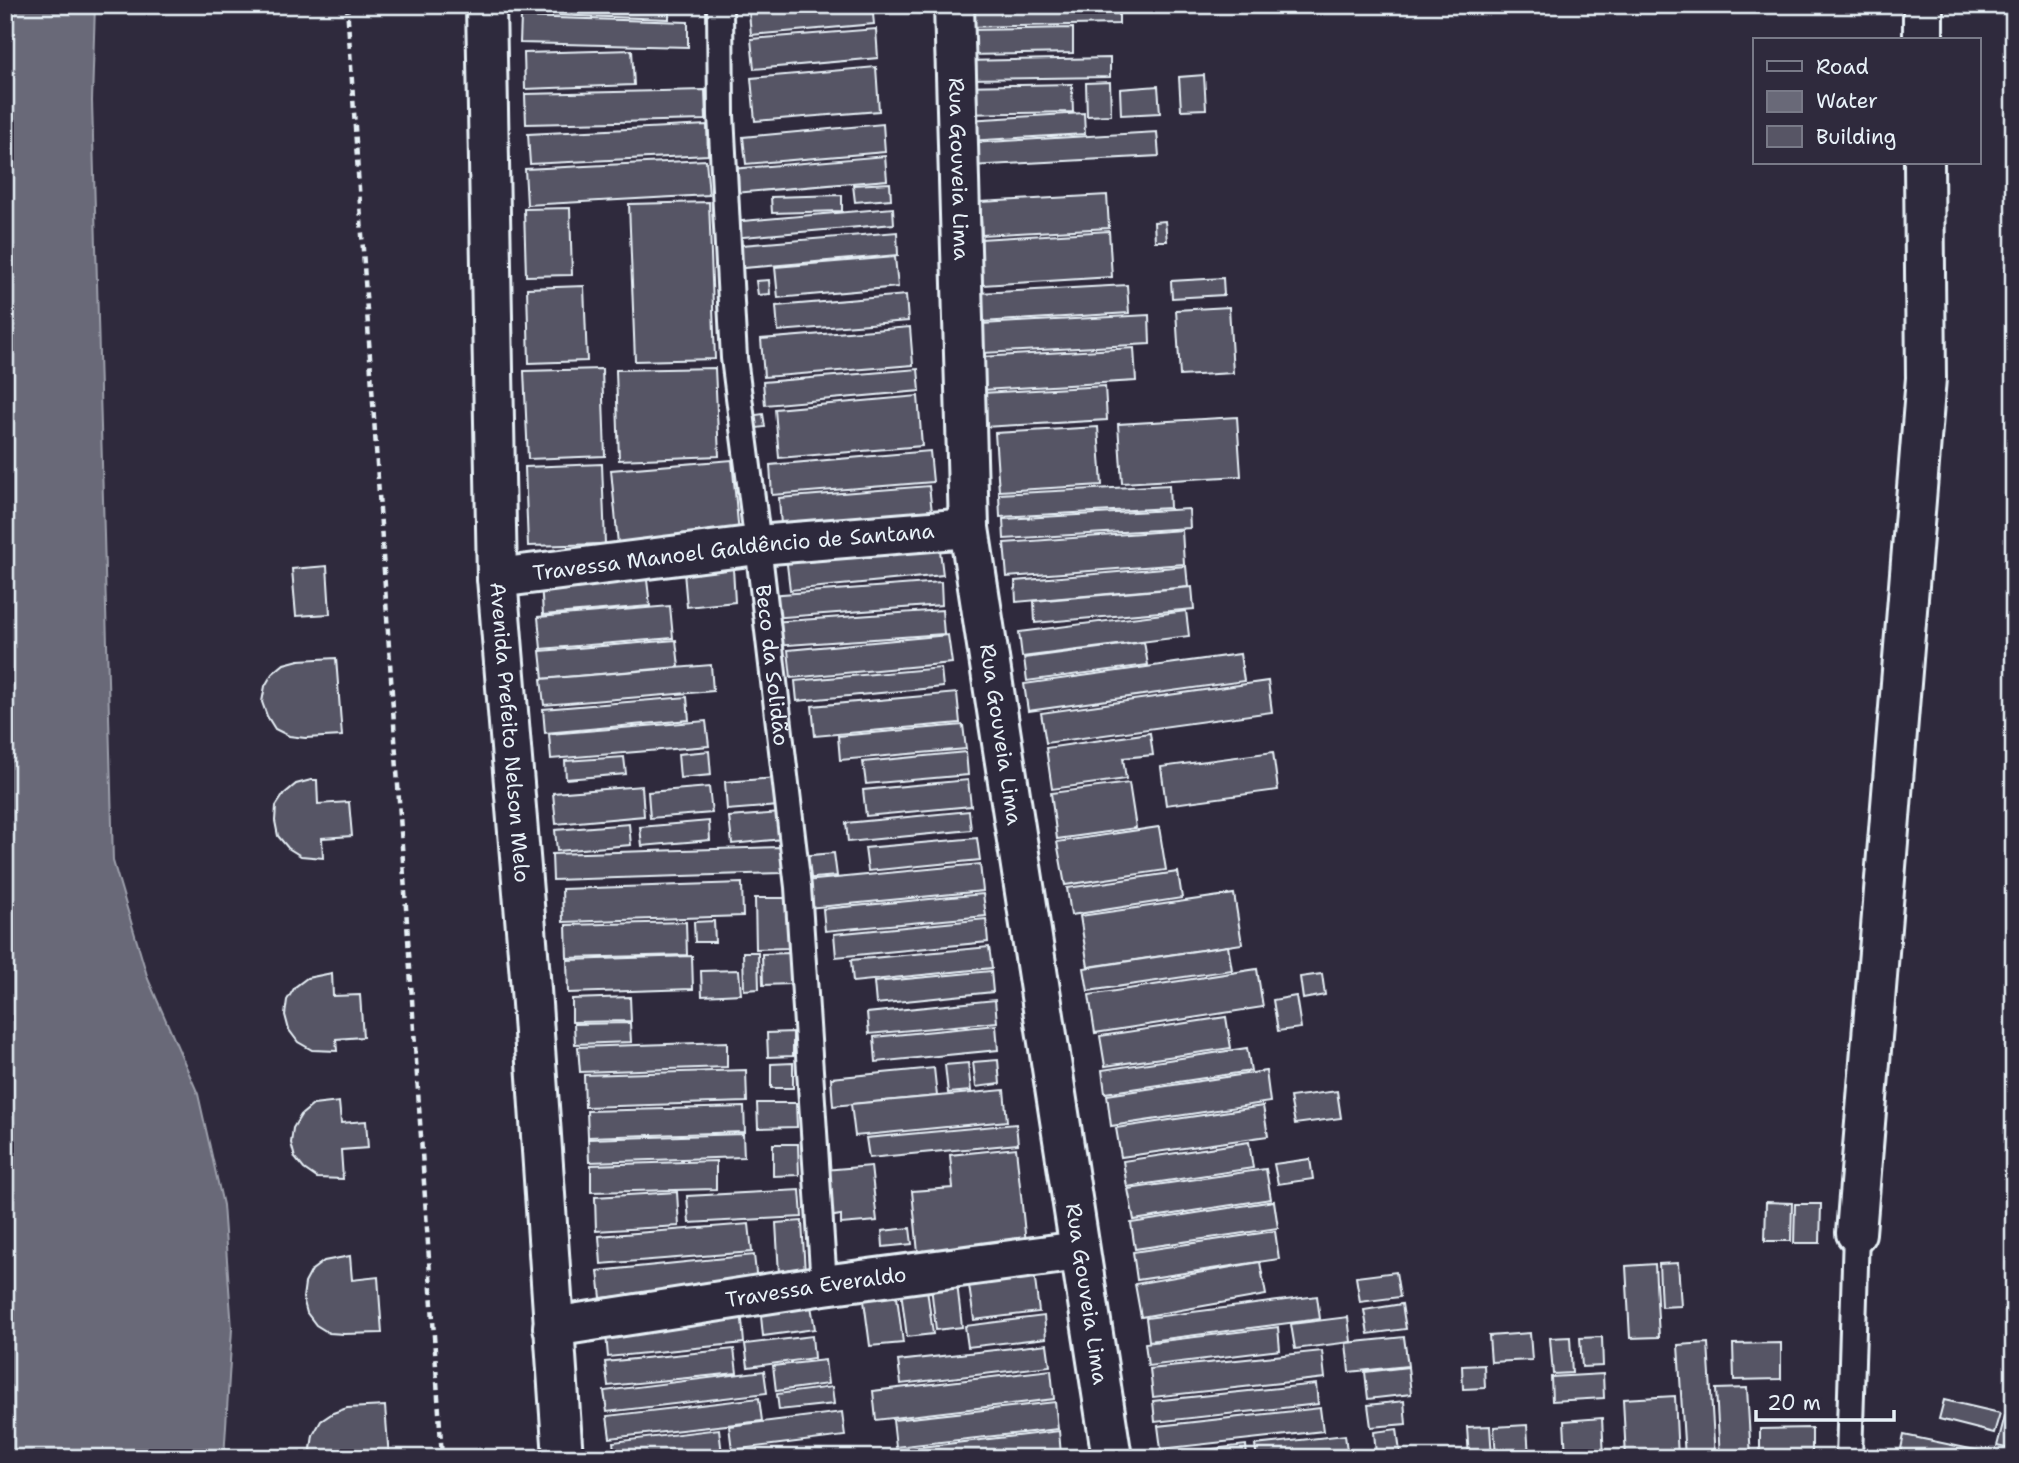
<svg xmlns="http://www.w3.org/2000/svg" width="2019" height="1463" viewBox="0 0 2019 1463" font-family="'Shantell Sans',sans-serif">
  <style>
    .water { fill: #696978; stroke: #9c9fab; stroke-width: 2 }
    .building { fill: #575565; stroke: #e8f1f8; stroke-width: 2 }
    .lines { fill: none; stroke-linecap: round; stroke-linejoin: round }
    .service-casing { stroke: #e8f1f8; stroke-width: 30 }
    .minor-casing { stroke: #e8f1f8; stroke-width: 44 }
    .secondary-casing { stroke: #e8f1f8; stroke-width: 44 }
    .path { stroke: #e8f1f8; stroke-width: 4.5; stroke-dasharray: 7 5; stroke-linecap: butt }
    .service { stroke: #2f2a3d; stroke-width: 24 }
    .minor { stroke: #2f2a3d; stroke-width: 38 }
    .secondary { stroke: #2f2a3d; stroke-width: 38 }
    .labels { text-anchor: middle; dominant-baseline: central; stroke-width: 5; stroke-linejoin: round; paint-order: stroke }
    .street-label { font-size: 21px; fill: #e8f1f8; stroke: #2f2a3d }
  </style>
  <rect width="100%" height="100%" fill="#2f2a3d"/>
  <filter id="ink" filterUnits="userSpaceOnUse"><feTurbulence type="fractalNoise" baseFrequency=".0143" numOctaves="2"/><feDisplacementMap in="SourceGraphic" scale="14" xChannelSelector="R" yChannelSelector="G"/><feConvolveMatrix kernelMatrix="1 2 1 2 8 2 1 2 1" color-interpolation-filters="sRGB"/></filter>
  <g filter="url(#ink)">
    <path class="water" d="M 5,5 L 95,5 L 92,101 L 113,861 L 148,979 L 198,1094 L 223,1205 L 232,1329 L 224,1458 L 5,1458 Z"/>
    <g class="building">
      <path d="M 519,5 L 669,5 L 669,19 L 519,14 Z"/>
      <path d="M 826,5 L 872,5 L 874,24 L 751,35 L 749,12 Z"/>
      <path d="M 963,5 L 1119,5 L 1119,24 L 963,27 Z"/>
      <path d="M 521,17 L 688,22 L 688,47 L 520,43 Z"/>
      <path d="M 1073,28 L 1073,53 L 967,55 L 967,30 Z"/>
      <path d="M 876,29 L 878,58 L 754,69 L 751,39 Z"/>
      <path d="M 632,50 L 634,85 L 525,89 L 524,53 Z"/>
      <path d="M 1110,58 L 1110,77 L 964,79 L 963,61 Z"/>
      <path d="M 876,67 L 879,111 L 755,121 L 751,78 Z"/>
      <path d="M 1204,75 L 1206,109 L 1181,110 L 1179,77 Z"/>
      <path d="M 1110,82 L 1111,115 L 1087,116 L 1086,83 Z"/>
      <path d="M 1072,84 L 1073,112 L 961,114 L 960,86 Z"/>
      <path d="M 1158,86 L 1160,113 L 1121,115 L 1120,89 Z"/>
      <path d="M 705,90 L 706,120 L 526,124 L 525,94 Z"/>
      <path d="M 1084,113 L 1085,134 L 968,141 L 967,120 Z"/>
      <path d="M 883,124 L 885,152 L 746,164 L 743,137 Z"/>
      <path d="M 707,125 L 708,155 L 530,164 L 528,134 Z"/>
      <path d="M 1157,132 L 1159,156 L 971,166 L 970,143 Z"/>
      <path d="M 885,156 L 887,180 L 735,193 L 732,169 Z"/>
      <path d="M 706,160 L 709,195 L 527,205 L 525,169 Z"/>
      <path d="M 890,183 L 891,199 L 855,202 L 853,185 Z"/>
      <path d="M 842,195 L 842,211 L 772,213 L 771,197 Z"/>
      <path d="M 1107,195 L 1109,228 L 982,235 L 980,202 Z"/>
      <path d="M 709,202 L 715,359 L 635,361 L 629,204 Z"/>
      <path d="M 570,208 L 572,275 L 526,276 L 524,209 Z"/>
      <path d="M 893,208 L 894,224 L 732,238 L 731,222 Z"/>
      <path d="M 1165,221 L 1167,241 L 1155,241 L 1154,222 Z"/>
      <path d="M 1109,231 L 1112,277 L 983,285 L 980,239 Z"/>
      <path d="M 897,232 L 898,255 L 732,269 L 730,246 Z"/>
      <path d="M 895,257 L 898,287 L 778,298 L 775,267 Z"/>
      <path d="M 1223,278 L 1224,295 L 1172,298 L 1171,281 Z"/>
      <path d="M 769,280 L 770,294 L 758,295 L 756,281 Z"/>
      <path d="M 1127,285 L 1129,313 L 982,322 L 979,293 Z"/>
      <path d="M 584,286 L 587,361 L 529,363 L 527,288 Z"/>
      <path d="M 906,295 L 908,321 L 778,331 L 776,306 Z"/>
      <path d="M 1229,307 L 1233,373 L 1180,376 L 1176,310 Z"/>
      <path d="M 1149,315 L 1150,344 L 983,353 L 981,324 Z"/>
      <path d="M 910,327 L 913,365 L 764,377 L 761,339 Z"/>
      <path d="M 1134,348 L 1136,381 L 982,390 L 980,357 Z"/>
      <path d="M 715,368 L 719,456 L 619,460 L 616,370 Z"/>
      <path d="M 602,369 L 605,456 L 528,459 L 524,371 Z"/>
      <path d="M 918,369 L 920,391 L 765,405 L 763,382 Z"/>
      <path d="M 1105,386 L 1107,420 L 984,427 L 982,393 Z"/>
      <path d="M 918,396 L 922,446 L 779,458 L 775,409 Z"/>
      <path d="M 763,414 L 765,427 L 749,429 L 748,416 Z"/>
      <path d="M 1237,417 L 1241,476 L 1122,483 L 1118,424 Z"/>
      <path d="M 1098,427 L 1102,485 L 999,491 L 995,433 Z"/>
      <path d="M 930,451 L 933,482 L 772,495 L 770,465 Z"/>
      <path d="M 732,460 L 739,534 L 618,544 L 611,470 Z"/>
      <path d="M 602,464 L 605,544 L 528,546 L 525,467 Z"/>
      <path d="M 1169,485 L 1170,508 L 1000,517 L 999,494 Z"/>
      <path d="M 929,486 L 932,512 L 781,525 L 779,498 Z"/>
      <path d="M 1189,509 L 1190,528 L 1004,539 L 1003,519 Z"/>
      <path d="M 1182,530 L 1184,564 L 1007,577 L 1004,543 Z"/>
      <path d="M 939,542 L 943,575 L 790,590 L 786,556 Z"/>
      <path d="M 327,566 L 330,614 L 296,616 L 292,569 Z"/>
      <path d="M 1186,566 L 1188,587 L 1016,602 L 1015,581 Z"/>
      <path d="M 733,568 L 735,602 L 687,607 L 684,572 Z"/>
      <path d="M 646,571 L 650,606 L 543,615 L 541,580 Z"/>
      <path d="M 941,582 L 942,605 L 771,618 L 769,595 Z"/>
      <path d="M 1192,587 L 1194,609 L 1035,623 L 1034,601 Z"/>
      <path d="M 670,606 L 673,638 L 541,649 L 538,617 Z"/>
      <path d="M 942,610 L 944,634 L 774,646 L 772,622 Z"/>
      <path d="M 1186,611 L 1189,636 L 1022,657 L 1019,632 Z"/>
      <path d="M 948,635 L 952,663 L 791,678 L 788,650 Z"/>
      <path d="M 676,640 L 679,667 L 543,679 L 540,651 Z"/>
      <path d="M 1144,642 L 1148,665 L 1027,681 L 1024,658 Z"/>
      <path d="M 1240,654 L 1244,681 L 1028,711 L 1024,684 Z"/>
      <path d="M 336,658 L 342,736 L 305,738 L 289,736 L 275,729 L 267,716 L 262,702 L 265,686 L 272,674 L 284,664 L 299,660 Z"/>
      <path d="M 711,665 L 713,691 L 544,705 L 541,679 Z"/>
      <path d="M 941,668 L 943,687 L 797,701 L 795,681 Z"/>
      <path d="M 1268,681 L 1272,712 L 1046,743 L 1041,713 Z"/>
      <path d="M 957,693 L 960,723 L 815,736 L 812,706 Z"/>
      <path d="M 687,697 L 689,720 L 545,733 L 543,709 Z"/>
      <path d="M 706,721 L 709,746 L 551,759 L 549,734 Z"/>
      <path d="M 963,725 L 966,749 L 840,760 L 838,736 Z"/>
      <path d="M 1150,733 L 1153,755 L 1123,758 L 1126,779 L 1052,789 L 1046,748 Z"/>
      <path d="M 709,751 L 711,775 L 680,778 L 678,754 Z"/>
      <path d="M 966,752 L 968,775 L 866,784 L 863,762 Z"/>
      <path d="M 1273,752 L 1278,790 L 1166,805 L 1161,767 Z"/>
      <path d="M 624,757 L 626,774 L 566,779 L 565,761 Z"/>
      <path d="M 776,778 L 778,806 L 727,810 L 725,782 Z"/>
      <path d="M 311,780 L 317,780 L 318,804 L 349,802 L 352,836 L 322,838 L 323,858 L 301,856 L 288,848 L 278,836 L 275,821 L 276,806 L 284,794 L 296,784 Z"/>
      <path d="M 968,780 L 971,806 L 866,816 L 863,790 Z"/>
      <path d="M 1129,783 L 1136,828 L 1057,839 L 1051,793 Z"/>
      <path d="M 642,786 L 644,816 L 556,824 L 553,793 Z"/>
      <path d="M 709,787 L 712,813 L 650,818 L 648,792 Z"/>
      <path d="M 969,811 L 971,830 L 848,842 L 846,823 Z"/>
      <path d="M 781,813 L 783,839 L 732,844 L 729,817 Z"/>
      <path d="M 709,821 L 710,840 L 642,846 L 640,827 Z"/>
      <path d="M 629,824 L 631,845 L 557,851 L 555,830 Z"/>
      <path d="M 1159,827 L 1166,870 L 1065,885 L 1057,842 Z"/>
      <path d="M 977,838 L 980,860 L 868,871 L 865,848 Z"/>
      <path d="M 781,847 L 782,873 L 553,880 L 552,854 Z"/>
      <path d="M 834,853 L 837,876 L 802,879 L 800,856 Z"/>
      <path d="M 980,864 L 983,891 L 808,908 L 805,881 Z"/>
      <path d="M 1178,872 L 1182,898 L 1071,915 L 1067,888 Z"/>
      <path d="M 742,883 L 743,916 L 563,922 L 562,889 Z"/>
      <path d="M 983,894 L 986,916 L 825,931 L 823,909 Z"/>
      <path d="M 1234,894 L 1242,944 L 1088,967 L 1080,916 Z"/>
      <path d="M 755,898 L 788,898 L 789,948 L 756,949 Z"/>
      <path d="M 986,919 L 988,942 L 836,957 L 834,934 Z"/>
      <path d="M 714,921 L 715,942 L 695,942 L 694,922 Z"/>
      <path d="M 686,922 L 687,955 L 567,958 L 566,925 Z"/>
      <path d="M 1228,946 L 1232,970 L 1088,991 L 1084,968 Z"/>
      <path d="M 989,947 L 992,968 L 853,982 L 851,960 Z"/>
      <path d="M 743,952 L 758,952 L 759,989 L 744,990 Z"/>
      <path d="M 790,953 L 791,984 L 763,985 L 762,954 Z"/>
      <path d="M 692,956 L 693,989 L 568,993 L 567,960 Z"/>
      <path d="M 1257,969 L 1263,1007 L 1095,1033 L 1089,995 Z"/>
      <path d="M 739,970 L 741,994 L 702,996 L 701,971 Z"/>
      <path d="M 991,971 L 993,992 L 876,1004 L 874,982 Z"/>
      <path d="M 332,973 L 333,996 L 360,995 L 363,1037 L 336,1039 L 337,1051 L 312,1050 L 298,1042 L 289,1030 L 285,1015 L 287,1000 L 295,987 L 307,978 Z"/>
      <path d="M 1322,974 L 1325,995 L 1303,999 L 1300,977 Z"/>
      <path d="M 1296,996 L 1301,1028 L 1278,1031 L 1273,1000 Z"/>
      <path d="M 630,997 L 631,1021 L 572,1022 L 572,999 Z"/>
      <path d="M 995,1000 L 997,1022 L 869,1034 L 867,1013 Z"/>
      <path d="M 1226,1017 L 1231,1048 L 1105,1066 L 1100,1036 Z"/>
      <path d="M 630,1023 L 631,1042 L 575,1044 L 574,1024 Z"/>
      <path d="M 996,1025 L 998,1050 L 876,1062 L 874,1037 Z"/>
      <path d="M 793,1032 L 793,1056 L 768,1057 L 767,1033 Z"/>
      <path d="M 727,1042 L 727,1067 L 580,1072 L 578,1047 Z"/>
      <path d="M 1247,1048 L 1251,1071 L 1105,1093 L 1102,1070 Z"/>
      <path d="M 998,1060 L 1000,1084 L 976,1087 L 973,1062 Z"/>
      <path d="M 793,1063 L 793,1088 L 771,1088 L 771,1064 Z"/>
      <path d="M 968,1063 L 971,1091 L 948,1093 L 945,1065 Z"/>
      <path d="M 934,1068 L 937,1096 L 833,1106 L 831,1078 Z"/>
      <path d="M 746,1070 L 747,1102 L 585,1107 L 584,1075 Z"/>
      <path d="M 1266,1071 L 1270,1102 L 1111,1126 L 1107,1095 Z"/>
      <path d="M 1004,1090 L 1007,1121 L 855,1136 L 851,1104 Z"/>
      <path d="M 1337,1091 L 1341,1118 L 1295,1124 L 1290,1097 Z"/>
      <path d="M 339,1102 L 341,1123 L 366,1121 L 368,1148 L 341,1150 L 343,1179 L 317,1178 L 304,1169 L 295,1158 L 291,1143 L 293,1128 L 301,1115 L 313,1105 Z"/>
      <path d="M 757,1103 L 796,1103 L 797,1127 L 758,1128 Z"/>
      <path d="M 1263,1106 L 1268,1136 L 1121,1157 L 1116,1128 Z"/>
      <path d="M 744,1107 L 745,1132 L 588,1137 L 587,1111 Z"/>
      <path d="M 1016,1124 L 1018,1144 L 869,1158 L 866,1138 Z"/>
      <path d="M 743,1134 L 744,1157 L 589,1162 L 588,1139 Z"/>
      <path d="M 1249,1142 L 1253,1168 L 1127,1187 L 1123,1161 Z"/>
      <path d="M 773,1144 L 798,1144 L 799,1175 L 773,1176 Z"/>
      <path d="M 1016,1148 L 1026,1243 L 918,1253 L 912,1191 L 953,1188 L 950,1155 Z"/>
      <path d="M 1310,1159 L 1313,1179 L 1278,1184 L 1274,1164 Z"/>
      <path d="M 716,1161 L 716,1189 L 591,1192 L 591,1165 Z"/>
      <path d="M 871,1166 L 877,1221 L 841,1224 L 841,1215 L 828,1217 L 824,1170 Z"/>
      <path d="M 1266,1169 L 1271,1199 L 1134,1220 L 1128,1189 Z"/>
      <path d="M 800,1190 L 802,1217 L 689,1223 L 687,1196 Z"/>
      <path d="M 677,1192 L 679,1226 L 596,1231 L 595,1197 Z"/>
      <path d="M 1274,1201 L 1278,1228 L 1135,1249 L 1131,1223 Z"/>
      <path d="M 1766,1202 L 1792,1203 L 1791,1241 L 1765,1241 Z"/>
      <path d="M 1795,1204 L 1821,1204 L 1820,1243 L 1794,1243 Z"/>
      <path d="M 802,1221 L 805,1273 L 779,1274 L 776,1223 Z"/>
      <path d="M 749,1224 L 752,1252 L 601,1264 L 599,1236 Z"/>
      <path d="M 910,1228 L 912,1244 L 883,1247 L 882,1231 Z"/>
      <path d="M 1275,1231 L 1279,1259 L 1137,1280 L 1133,1252 Z"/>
      <path d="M 754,1255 L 757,1282 L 601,1298 L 598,1271 Z"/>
      <path d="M 350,1256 L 352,1280 L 378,1277 L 382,1333 L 344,1334 L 329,1333 L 316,1325 L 307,1313 L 303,1298 L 305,1283 L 312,1270 L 324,1261 Z"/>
      <path d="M 1260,1262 L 1266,1295 L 1141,1317 L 1135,1284 Z"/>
      <path d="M 1678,1263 L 1681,1306 L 1661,1307 L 1659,1264 Z"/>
      <path d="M 1655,1264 L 1659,1337 L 1630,1338 L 1626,1266 Z"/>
      <path d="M 1034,1272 L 1039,1312 L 974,1320 L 968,1279 Z"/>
      <path d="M 1396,1272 L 1400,1297 L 1360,1302 L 1356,1277 Z"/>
      <path d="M 957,1283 L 962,1327 L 936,1330 L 931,1286 Z"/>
      <path d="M 896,1289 L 903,1343 L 870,1346 L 863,1293 Z"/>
      <path d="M 927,1289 L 933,1334 L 907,1337 L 901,1291 Z"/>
      <path d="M 1317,1296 L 1320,1319 L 1149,1341 L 1146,1318 Z"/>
      <path d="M 810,1300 L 815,1329 L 763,1336 L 760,1306 Z"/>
      <path d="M 1402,1304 L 1406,1329 L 1368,1334 L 1364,1310 Z"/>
      <path d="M 741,1309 L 744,1343 L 608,1357 L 605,1323 Z"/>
      <path d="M 1044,1316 L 1046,1338 L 968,1347 L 965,1326 Z"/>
      <path d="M 1348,1317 L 1351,1342 L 1295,1349 L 1291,1324 Z"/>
      <path d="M 1278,1327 L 1280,1350 L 1148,1366 L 1145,1343 Z"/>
      <path d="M 1530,1333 L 1532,1360 L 1491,1362 L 1489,1336 Z"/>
      <path d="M 812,1336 L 814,1358 L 748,1367 L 745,1344 Z"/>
      <path d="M 1404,1337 L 1408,1366 L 1349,1372 L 1346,1343 Z"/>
      <path d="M 1570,1337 L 1572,1373 L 1553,1374 L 1550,1338 Z"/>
      <path d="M 1602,1337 L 1603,1366 L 1582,1367 L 1580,1338 Z"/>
      <path d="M 1708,1343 L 1715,1458 L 1685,1458 L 1678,1345 Z"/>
      <path d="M 1781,1343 L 1781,1379 L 1734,1380 L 1733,1344 Z"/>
      <path d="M 1047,1344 L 1050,1366 L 901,1384 L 898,1361 Z"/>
      <path d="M 734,1349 L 737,1373 L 608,1386 L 605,1362 Z"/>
      <path d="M 1322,1351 L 1325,1378 L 1153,1397 L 1150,1369 Z"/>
      <path d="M 825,1360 L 828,1384 L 776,1391 L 773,1366 Z"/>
      <path d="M 1484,1365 L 1485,1388 L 1463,1389 L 1462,1366 Z"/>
      <path d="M 1408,1367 L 1411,1394 L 1368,1399 L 1365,1372 Z"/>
      <path d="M 1051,1370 L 1054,1399 L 876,1420 L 873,1391 Z"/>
      <path d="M 764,1371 L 767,1393 L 607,1412 L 604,1391 Z"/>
      <path d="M 1603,1374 L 1604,1398 L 1552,1401 L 1551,1377 Z"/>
      <path d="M 1316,1384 L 1318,1404 L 1155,1422 L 1153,1401 Z"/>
      <path d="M 832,1387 L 834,1404 L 779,1410 L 777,1394 Z"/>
      <path d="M 1747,1388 L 1751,1458 L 1720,1458 L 1716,1389 Z"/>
      <path d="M 1675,1396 L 1678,1458 L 1626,1458 L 1623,1399 Z"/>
      <path d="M 759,1398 L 762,1421 L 610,1438 L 607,1416 Z"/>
      <path d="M 1944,1400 L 2000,1413 L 1994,1433 L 1939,1419 Z"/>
      <path d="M 1404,1401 L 1406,1424 L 1371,1427 L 1368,1405 Z"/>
      <path d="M 1055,1402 L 1058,1429 L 896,1447 L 893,1420 Z"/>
      <path d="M 385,1406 L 389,1458 L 313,1458 L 311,1449 L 313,1435 L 321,1421 L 333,1413 L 347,1408 Z"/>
      <path d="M 1320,1408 L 1323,1431 L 1161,1449 L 1158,1426 Z"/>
      <path d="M 842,1412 L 845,1436 L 732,1450 L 729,1426 Z"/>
      <path d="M 2005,1416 L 2014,1418 L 2014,1450 L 1997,1446 Z"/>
      <path d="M 1602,1418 L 1604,1458 L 1566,1458 L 1564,1421 Z"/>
      <path d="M 1527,1425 L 1529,1458 L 1496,1458 L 1494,1427 Z"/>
      <path d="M 1490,1426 L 1492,1458 L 1469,1458 L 1467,1427 Z"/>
      <path d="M 1812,1428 L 1812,1458 L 1760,1458 L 1760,1429 Z"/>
      <path d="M 719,1429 L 722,1454 L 689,1458 L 615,1458 L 613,1442 Z"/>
      <path d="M 1397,1429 L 1400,1452 L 1376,1454 L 1374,1432 Z"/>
      <path d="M 1059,1431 L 1061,1455 L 1041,1458 L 896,1458 L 895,1450 Z"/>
      <path d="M 1345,1435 L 1348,1458 L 1257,1458 L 1255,1445 Z"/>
      <path d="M 1904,1435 L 1985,1452 L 1984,1458 L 1899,1458 Z"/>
      <path d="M 1246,1445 L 1247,1458 L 1161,1458 L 1160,1455 Z"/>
    </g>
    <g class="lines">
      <defs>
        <g id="service">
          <path id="s1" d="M 720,5 L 721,115 L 734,358 L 758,545 L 798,887 L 824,1285"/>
          <path d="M 1849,1458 L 1856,1233"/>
        </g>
        <g id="minor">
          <path id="s2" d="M 954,5 L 969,528 L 1112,1458"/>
          <path d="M 1923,5 L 1923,40"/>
          <path id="s3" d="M 497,578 L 758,545 L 969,528"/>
          <path d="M 1856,1233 L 1926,378 L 1924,163"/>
          <path id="s4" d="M 553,1327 L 824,1285 L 1079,1251"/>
        </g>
        <g id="secondary">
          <path id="s5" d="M 486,5 L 497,578 L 531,989 L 563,1458"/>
        </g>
      </defs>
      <use href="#service" class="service-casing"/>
      <use href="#minor" class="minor-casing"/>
      <use href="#secondary" class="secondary-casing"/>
      <path class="path" d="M 347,5 L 442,1458"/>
      <use href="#service" class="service"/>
      <use href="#minor" class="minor"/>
      <use href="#secondary" class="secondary"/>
    </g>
  </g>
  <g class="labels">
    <g class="street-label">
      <text stroke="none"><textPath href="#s2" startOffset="164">Rua Gouveia Lima</textPath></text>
      <text stroke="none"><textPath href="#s3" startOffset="238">Travessa Manoel Galdêncio de Santana</textPath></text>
      <text stroke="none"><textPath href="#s1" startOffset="663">Beco da Solidão</textPath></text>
      <text stroke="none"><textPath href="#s5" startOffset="728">Avenida Prefeito Nelson Melo</textPath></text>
      <text stroke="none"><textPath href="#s2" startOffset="732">Rua Gouveia Lima</textPath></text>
      <text stroke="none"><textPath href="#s4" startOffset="266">Travessa Everaldo</textPath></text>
      <text stroke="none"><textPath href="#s2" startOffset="1298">Rua Gouveia Lima</textPath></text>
    </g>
  </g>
  <rect width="2019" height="1463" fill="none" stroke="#2f2a3d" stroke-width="28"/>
  <rect x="14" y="14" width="1991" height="1435" fill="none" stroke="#e8f1f8" stroke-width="2.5" filter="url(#ink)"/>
  <rect x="1753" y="38" width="228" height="126" fill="#2f2a3d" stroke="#797a88" stroke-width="2"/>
  <rect x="1767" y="61" width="35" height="10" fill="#2f2a3d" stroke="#797a88" stroke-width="2"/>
  <text x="1816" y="74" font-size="21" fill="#e8f1f8">Road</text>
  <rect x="1767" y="91" width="35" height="21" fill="#696978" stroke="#797a88" stroke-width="2"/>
  <text x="1816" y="108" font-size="21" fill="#e8f1f8">Water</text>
  <rect x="1767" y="126" width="35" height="21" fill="#575565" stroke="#797a88" stroke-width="2"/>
  <text x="1816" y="144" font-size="21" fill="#e8f1f8">Building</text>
  <path d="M1756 1410v10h138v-10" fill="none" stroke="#e8f1f8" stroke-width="3.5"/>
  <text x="1767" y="1410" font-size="21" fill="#e8f1f8" stroke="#2f2a3d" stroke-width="5" paint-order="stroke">20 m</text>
</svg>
